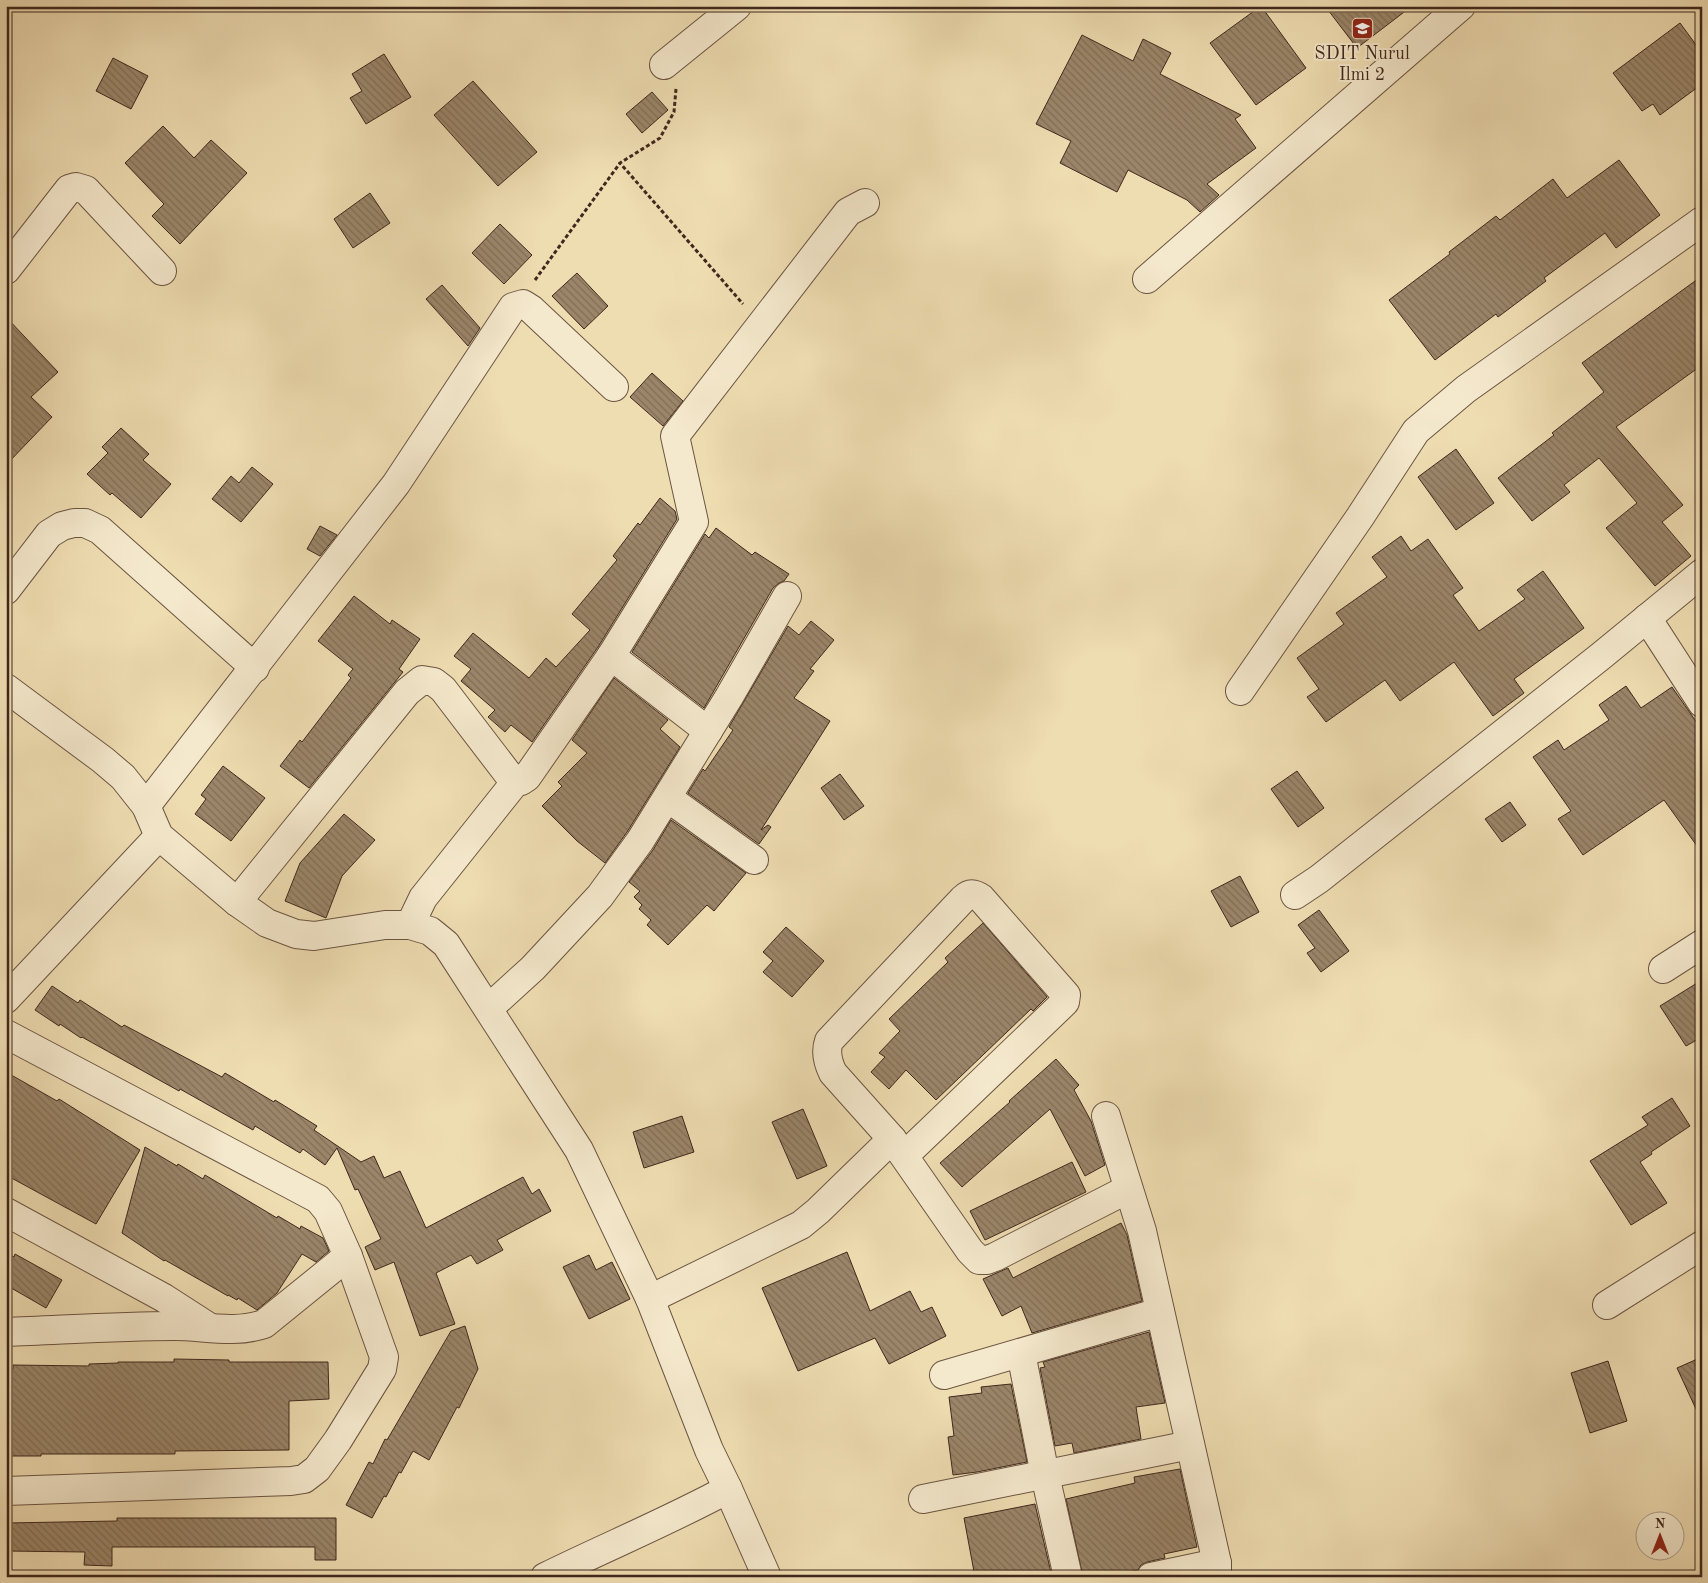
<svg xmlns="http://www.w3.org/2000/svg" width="1708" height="1583" viewBox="0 0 1708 1583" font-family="'Old Standard TT',serif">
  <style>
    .building { fill: url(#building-back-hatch); stroke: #3f281d }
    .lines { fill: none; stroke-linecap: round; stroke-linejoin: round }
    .minor-casing { stroke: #6b5542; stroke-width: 30 }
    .path { stroke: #3f281d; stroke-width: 3; stroke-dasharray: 4 2.5; stroke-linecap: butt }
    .minor { stroke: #f5e9cd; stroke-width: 28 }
    .labels { text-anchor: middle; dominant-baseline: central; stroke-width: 4; stroke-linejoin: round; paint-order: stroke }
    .poi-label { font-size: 18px; fill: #3f281d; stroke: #f5e9cd }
  </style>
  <defs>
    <pattern id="building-back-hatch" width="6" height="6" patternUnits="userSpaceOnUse" patternTransform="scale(1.25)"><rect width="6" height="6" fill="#9b866a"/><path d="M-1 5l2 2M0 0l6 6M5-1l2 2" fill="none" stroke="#806e57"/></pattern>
  </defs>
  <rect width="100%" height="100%" fill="#efddb2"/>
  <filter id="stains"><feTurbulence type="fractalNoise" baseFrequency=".004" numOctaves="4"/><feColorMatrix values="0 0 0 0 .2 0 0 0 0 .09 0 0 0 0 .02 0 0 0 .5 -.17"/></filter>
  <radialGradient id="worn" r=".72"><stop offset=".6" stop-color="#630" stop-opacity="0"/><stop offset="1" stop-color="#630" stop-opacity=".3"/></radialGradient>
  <g class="building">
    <path d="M 1261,6 L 1306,68 L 1256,105 L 1210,43 Z"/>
    <path d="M 1325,6 L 1412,6 L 1357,48 Z"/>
    <path d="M 1680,23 L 1702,53 L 1702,84 L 1660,115 L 1653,104 L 1642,111 L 1613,73 Z"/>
    <path d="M 1082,35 L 1133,61 L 1143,39 L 1171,53 L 1160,74 L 1241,115 L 1235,119 L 1256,148 L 1207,184 L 1219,195 L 1200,212 L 1187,200 L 1128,170 L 1117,192 L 1060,163 L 1071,141 L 1036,124 Z"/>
    <path d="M 384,54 L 411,97 L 366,124 L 350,98 L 362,91 L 352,74 Z"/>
    <path d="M 113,58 L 148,76 L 131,109 L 96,91 Z"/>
    <path d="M 473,81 L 537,152 L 498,186 L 434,115 Z"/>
    <path d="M 652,92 L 668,110 L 642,133 L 626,114 Z"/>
    <path d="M 163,126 L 194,158 L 211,140 L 247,173 L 180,244 L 152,216 L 164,204 L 125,163 Z"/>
    <path d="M 1619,160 L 1660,215 L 1616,248 L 1605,233 L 1544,278 L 1546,281 L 1498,317 L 1496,314 L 1435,360 L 1389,300 L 1450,254 L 1449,252 L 1496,216 L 1500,220 L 1553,179 L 1567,198 Z"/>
    <path d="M 370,193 L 390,223 L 353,248 L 334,219 Z"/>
    <path d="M 500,224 L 532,255 L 504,284 L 472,253 Z"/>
    <path d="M 577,273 L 608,306 L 584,329 L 552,296 Z"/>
    <path d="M 1702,276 L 1702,365 L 1616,427 L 1683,505 L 1662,522 L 1691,556 L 1655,586 L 1606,528 L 1637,503 L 1599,458 L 1564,485 L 1570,492 L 1532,521 L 1498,478 L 1554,435 L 1552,433 L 1604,392 L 1582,363 Z"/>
    <path d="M 442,285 L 480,328 L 468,346 L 426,299 Z"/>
    <path d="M 6,317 L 58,372 L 31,397 L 52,417 L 6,465 Z"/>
    <path d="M 652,373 L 683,401 L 663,426 L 630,397 Z"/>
    <path d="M 121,428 L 149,454 L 143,460 L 171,484 L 141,518 L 112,493 L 110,495 L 87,474 L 108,453 L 102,447 Z"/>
    <path d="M 1456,449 L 1494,503 L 1456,530 L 1418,477 Z"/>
    <path d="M 252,467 L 273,484 L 241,522 L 212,499 L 231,476 L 239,483 Z"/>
    <path d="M 660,498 L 675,511 L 677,519 L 598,647 L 532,742 L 511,725 L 505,732 L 488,717 L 495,710 L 461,681 L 471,669 L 454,656 L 473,633 L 529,678 L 546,658 L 556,667 L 590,630 L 572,614 L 617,560 L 613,556 L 638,523 L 640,525 Z"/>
    <path d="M 320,526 L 337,535 L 320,556 L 307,549 Z"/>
    <path d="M 716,528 L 752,555 L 755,552 L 789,574 L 784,581 L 779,583 L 773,588 L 704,708 L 632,652 L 705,534 L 709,538 Z"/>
    <path d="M 1401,536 L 1411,551 L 1428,539 L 1463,588 L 1453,595 L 1479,631 L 1525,599 L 1517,590 L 1543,571 L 1584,628 L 1514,679 L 1524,693 L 1493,716 L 1454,662 L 1400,701 L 1385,680 L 1326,722 L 1307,697 L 1319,689 L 1297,658 L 1344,624 L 1336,613 L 1387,577 L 1372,557 Z"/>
    <path d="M 354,596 L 390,624 L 392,620 L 420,639 L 399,669 L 403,672 L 309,788 L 280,766 L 300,740 L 302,742 L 351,678 L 348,675 L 353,669 L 318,641 Z"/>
    <path d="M 811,621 L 834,640 L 810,669 L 814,671 L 794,698 L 830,721 L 761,830 L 768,825 L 771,827 L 759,844 L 688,793 L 703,769 L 705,771 L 733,730 L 729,727 L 788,626 L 799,635 Z"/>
    <path d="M 614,678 L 668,720 L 660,729 L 680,747 L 627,832 L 605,863 L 577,841 L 542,806 L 562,786 L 558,782 L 587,753 L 572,740 Z"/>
    <path d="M 1626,686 L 1641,708 L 1672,687 L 1702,730 L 1702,853 L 1664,800 L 1583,855 L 1558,819 L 1571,811 L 1533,757 L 1558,740 L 1564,750 L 1609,720 L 1599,705 Z"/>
    <path d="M 223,766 L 265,798 L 231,841 L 195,814 L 206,799 L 201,795 Z"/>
    <path d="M 1297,771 L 1324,808 L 1298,827 L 1271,789 Z"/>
    <path d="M 840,774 L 864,806 L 844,820 L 821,788 Z"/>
    <path d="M 1510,802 L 1526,825 L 1502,842 L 1485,819 Z"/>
    <path d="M 344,814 L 375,840 L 342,876 L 326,918 L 285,901 L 300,863 Z"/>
    <path d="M 671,820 L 746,873 L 714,911 L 707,905 L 668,945 L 647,925 L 651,920 L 639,909 L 642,905 L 634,897 L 640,891 L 629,882 L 653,850 Z"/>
    <path d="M 1240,876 L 1259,912 L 1231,927 L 1211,891 Z"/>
    <path d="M 1319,910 L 1349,951 L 1321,972 L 1307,953 L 1315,948 L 1298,925 Z"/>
    <path d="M 983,923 L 1047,997 L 1033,1011 L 1031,1009 L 936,1100 L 906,1070 L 889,1089 L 871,1072 L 885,1057 L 879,1053 L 900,1031 L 889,1019 L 948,962 L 945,958 Z"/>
    <path d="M 786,927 L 824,961 L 792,997 L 763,972 L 773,961 L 763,952 Z"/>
    <path d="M 1702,980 L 1702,1037 L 1686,1046 L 1660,1006 Z"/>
    <path d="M 52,986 L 78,1003 L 80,1000 L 122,1027 L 124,1025 L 222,1077 L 225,1073 L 274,1102 L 275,1100 L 317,1126 L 314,1130 L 361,1162 L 374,1156 L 384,1178 L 400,1171 L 426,1228 L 523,1177 L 532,1194 L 539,1189 L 551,1211 L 497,1240 L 503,1250 L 477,1264 L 471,1255 L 436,1273 L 455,1324 L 420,1336 L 394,1262 L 375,1270 L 365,1247 L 381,1239 L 358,1189 L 355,1190 L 337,1148 L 325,1165 L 303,1149 L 300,1153 L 255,1126 L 253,1130 L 180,1089 L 179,1091 L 82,1037 L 81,1038 L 60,1024 L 59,1026 L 35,1010 Z"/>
    <path d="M 1056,1059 L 1079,1085 L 1074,1090 L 1091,1121 L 1105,1165 L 1085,1176 L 1050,1109 L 962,1187 L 940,1163 L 1010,1102 L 1009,1101 Z"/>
    <path d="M 6,1072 L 57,1101 L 59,1099 L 140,1150 L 96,1224 L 6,1175 Z"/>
    <path d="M 1672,1098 L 1690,1126 L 1651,1152 L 1652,1154 L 1640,1162 L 1667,1203 L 1631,1225 L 1590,1161 L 1648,1125 L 1642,1117 Z"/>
    <path d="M 803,1109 L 827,1166 L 797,1179 L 772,1122 Z"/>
    <path d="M 682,1116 L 694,1152 L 644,1168 L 633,1132 Z"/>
    <path d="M 145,1147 L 177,1166 L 178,1164 L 203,1179 L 205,1175 L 277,1218 L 278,1216 L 300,1229 L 301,1226 L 323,1238 L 329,1251 L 316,1262 L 302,1254 L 277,1293 L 257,1310 L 238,1298 L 237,1300 L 228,1295 L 228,1296 L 165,1260 L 164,1261 L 122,1233 Z"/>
    <path d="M 1072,1162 L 1086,1192 L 985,1240 L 970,1211 Z"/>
    <path d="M 1121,1223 L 1127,1235 L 1142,1301 L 1032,1333 L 1021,1306 L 1002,1316 L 983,1279 L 1008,1268 L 1013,1278 Z"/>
    <path d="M 6,1252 L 14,1257 L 15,1254 L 62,1280 L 46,1308 L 6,1285 Z"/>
    <path d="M 847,1252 L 870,1311 L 910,1291 L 921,1312 L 932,1307 L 946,1336 L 889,1364 L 875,1338 L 798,1371 L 762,1288 Z"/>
    <path d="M 589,1255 L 596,1270 L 612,1262 L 630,1299 L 589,1319 L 563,1267 Z"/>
    <path d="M 465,1326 L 478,1369 L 459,1408 L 457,1407 L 429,1460 L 413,1451 L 401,1473 L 399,1472 L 386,1497 L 384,1496 L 372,1518 L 346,1505 L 369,1462 L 373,1464 L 385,1439 L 387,1440 L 451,1331 Z"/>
    <path d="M 1149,1332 L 1165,1403 L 1136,1407 L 1141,1439 L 1074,1453 L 1072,1443 L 1055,1446 L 1040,1368 L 1045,1367 L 1043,1362 Z"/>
    <path d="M 1702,1357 L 1702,1422 L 1677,1368 Z"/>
    <path d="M 174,1359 L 229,1360 L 229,1362 L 328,1362 L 329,1399 L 289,1401 L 289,1450 L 175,1451 L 175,1454 L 41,1454 L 41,1456 L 6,1456 L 6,1369 L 13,1369 L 13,1365 L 89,1366 L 89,1364 L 118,1363 L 118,1362 L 174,1362 Z"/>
    <path d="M 1608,1361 L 1627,1421 L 1590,1433 L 1571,1373 Z"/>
    <path d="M 1011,1384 L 1027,1462 L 977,1472 L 953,1475 L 948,1437 L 954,1436 L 949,1397 L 982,1393 L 981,1387 Z"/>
    <path d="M 1180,1469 L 1197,1547 L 1164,1554 L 1165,1558 L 1147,1562 L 1141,1565 L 1138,1570 L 1101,1577 L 1083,1577 L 1066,1499 L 1135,1483 L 1134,1477 Z"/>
    <path d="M 1035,1504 L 1052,1577 L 975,1577 L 964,1518 Z"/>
    <path d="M 117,1518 L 336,1518 L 336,1560 L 315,1560 L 315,1547 L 112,1547 L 112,1566 L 84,1565 L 85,1552 L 6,1551 L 6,1523 L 117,1521 Z"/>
  </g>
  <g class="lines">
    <defs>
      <g id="minor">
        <path d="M 664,65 L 737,6"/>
        <path d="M 6,270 L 69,189 L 76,187 L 86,190 L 162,271"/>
        <path d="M 1147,279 L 1461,6"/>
        <path d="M 6,590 L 49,534 L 62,526 L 74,523 L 85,523 L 100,530 L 255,668"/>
        <path d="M 1647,618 L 1702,703"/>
        <path d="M 611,656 L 708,731"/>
        <path d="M 6,688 L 103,760 L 123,777 L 146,806 L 159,836 L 237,902 L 267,923 L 296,934 L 314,936 L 385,925 L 410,925 L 430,931 L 446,944 L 579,1150 L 650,1299 L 709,1450 L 728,1489 C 669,1521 606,1547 545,1577"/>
        <path d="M 1240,691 L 1360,517 L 1416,431 L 1466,389 L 1702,221"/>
        <path d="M 668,798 L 754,860"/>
        <path d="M 146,806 L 396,484 L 513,307 L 523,304 L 531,309 L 614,387"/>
        <path d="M 1295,895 L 1319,879 L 1601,656 L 1702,573"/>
        <path d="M 237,902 L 407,692 L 422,680 L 434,682 L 443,689 L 508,774 L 513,778 L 521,781 L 527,777 L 611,656 L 694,522 L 675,436 L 848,212 L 865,203"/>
        <path d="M 410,925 L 423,898 L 517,780"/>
        <path d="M 1663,969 L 1702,944"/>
        <path d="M 6,999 L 159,836"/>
        <path d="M 489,1008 L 533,968 L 600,896 L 640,841 L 729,697 L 787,596"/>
        <path d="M 6,1034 L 318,1199 L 328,1211 L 348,1256 L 384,1357 L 382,1369 L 338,1440 L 317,1469 L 304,1479 L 291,1481 L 6,1491"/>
        <path d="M 1106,1116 L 1142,1231 L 1217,1563 L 1217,1577"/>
        <path d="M 904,1156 L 1065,1002 L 1066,995 L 981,898 C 974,893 969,893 963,899 L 829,1041 C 825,1052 828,1063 833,1073 L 892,1139 L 970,1251 L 979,1260 L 987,1260 L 995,1257 L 1128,1189"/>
        <path d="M 6,1212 L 164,1298 L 209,1327"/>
        <path d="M 650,1299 L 801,1225 L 818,1211 L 892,1139"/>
        <path d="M 1607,1305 L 1702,1245"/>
        <path d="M 6,1332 C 62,1330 118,1326 174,1326 C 204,1326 235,1334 264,1324 L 348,1256"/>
        <path d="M 1021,1353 L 1045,1475 L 1068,1577"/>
        <path d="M 944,1375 L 1160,1312"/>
        <path d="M 728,1489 L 767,1577"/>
        <path d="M 923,1499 L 1190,1445"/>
        <path d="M 1151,1577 L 1217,1563"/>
      </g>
    </defs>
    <use href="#minor" class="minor-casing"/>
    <g class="path">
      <path d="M 676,89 L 674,112 L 660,138 L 620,163 L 743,304"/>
      <path d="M 535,280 L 620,163"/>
    </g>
    <use href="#minor" class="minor"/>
  </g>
  <defs>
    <symbol id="school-square" viewBox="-11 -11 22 22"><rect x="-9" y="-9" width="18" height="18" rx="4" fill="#8f2418" stroke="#f5e9cd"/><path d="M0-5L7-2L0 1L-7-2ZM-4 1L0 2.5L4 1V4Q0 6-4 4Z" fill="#fff"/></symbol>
  </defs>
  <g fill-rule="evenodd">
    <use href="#school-square" x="1350" y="16" width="25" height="25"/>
  </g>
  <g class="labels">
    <g class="poi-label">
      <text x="1362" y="54">SDIT Nurul<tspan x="1362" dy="21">Ilmi 2</tspan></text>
    </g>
  </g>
  <rect width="1708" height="1583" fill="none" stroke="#efddb2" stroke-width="25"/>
  <rect x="8" y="8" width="1693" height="1568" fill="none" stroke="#3f281d" stroke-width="2.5"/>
  <rect x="12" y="12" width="1683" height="1558" fill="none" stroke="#3f281d"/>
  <g transform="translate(1660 1536)"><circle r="24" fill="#f5e9cd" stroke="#ac9c87"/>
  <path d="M0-4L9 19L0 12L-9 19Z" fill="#8f2418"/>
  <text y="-8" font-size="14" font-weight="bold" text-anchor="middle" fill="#3f281d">N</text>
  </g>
  <rect width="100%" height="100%" filter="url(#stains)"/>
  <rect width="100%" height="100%" fill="url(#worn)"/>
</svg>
